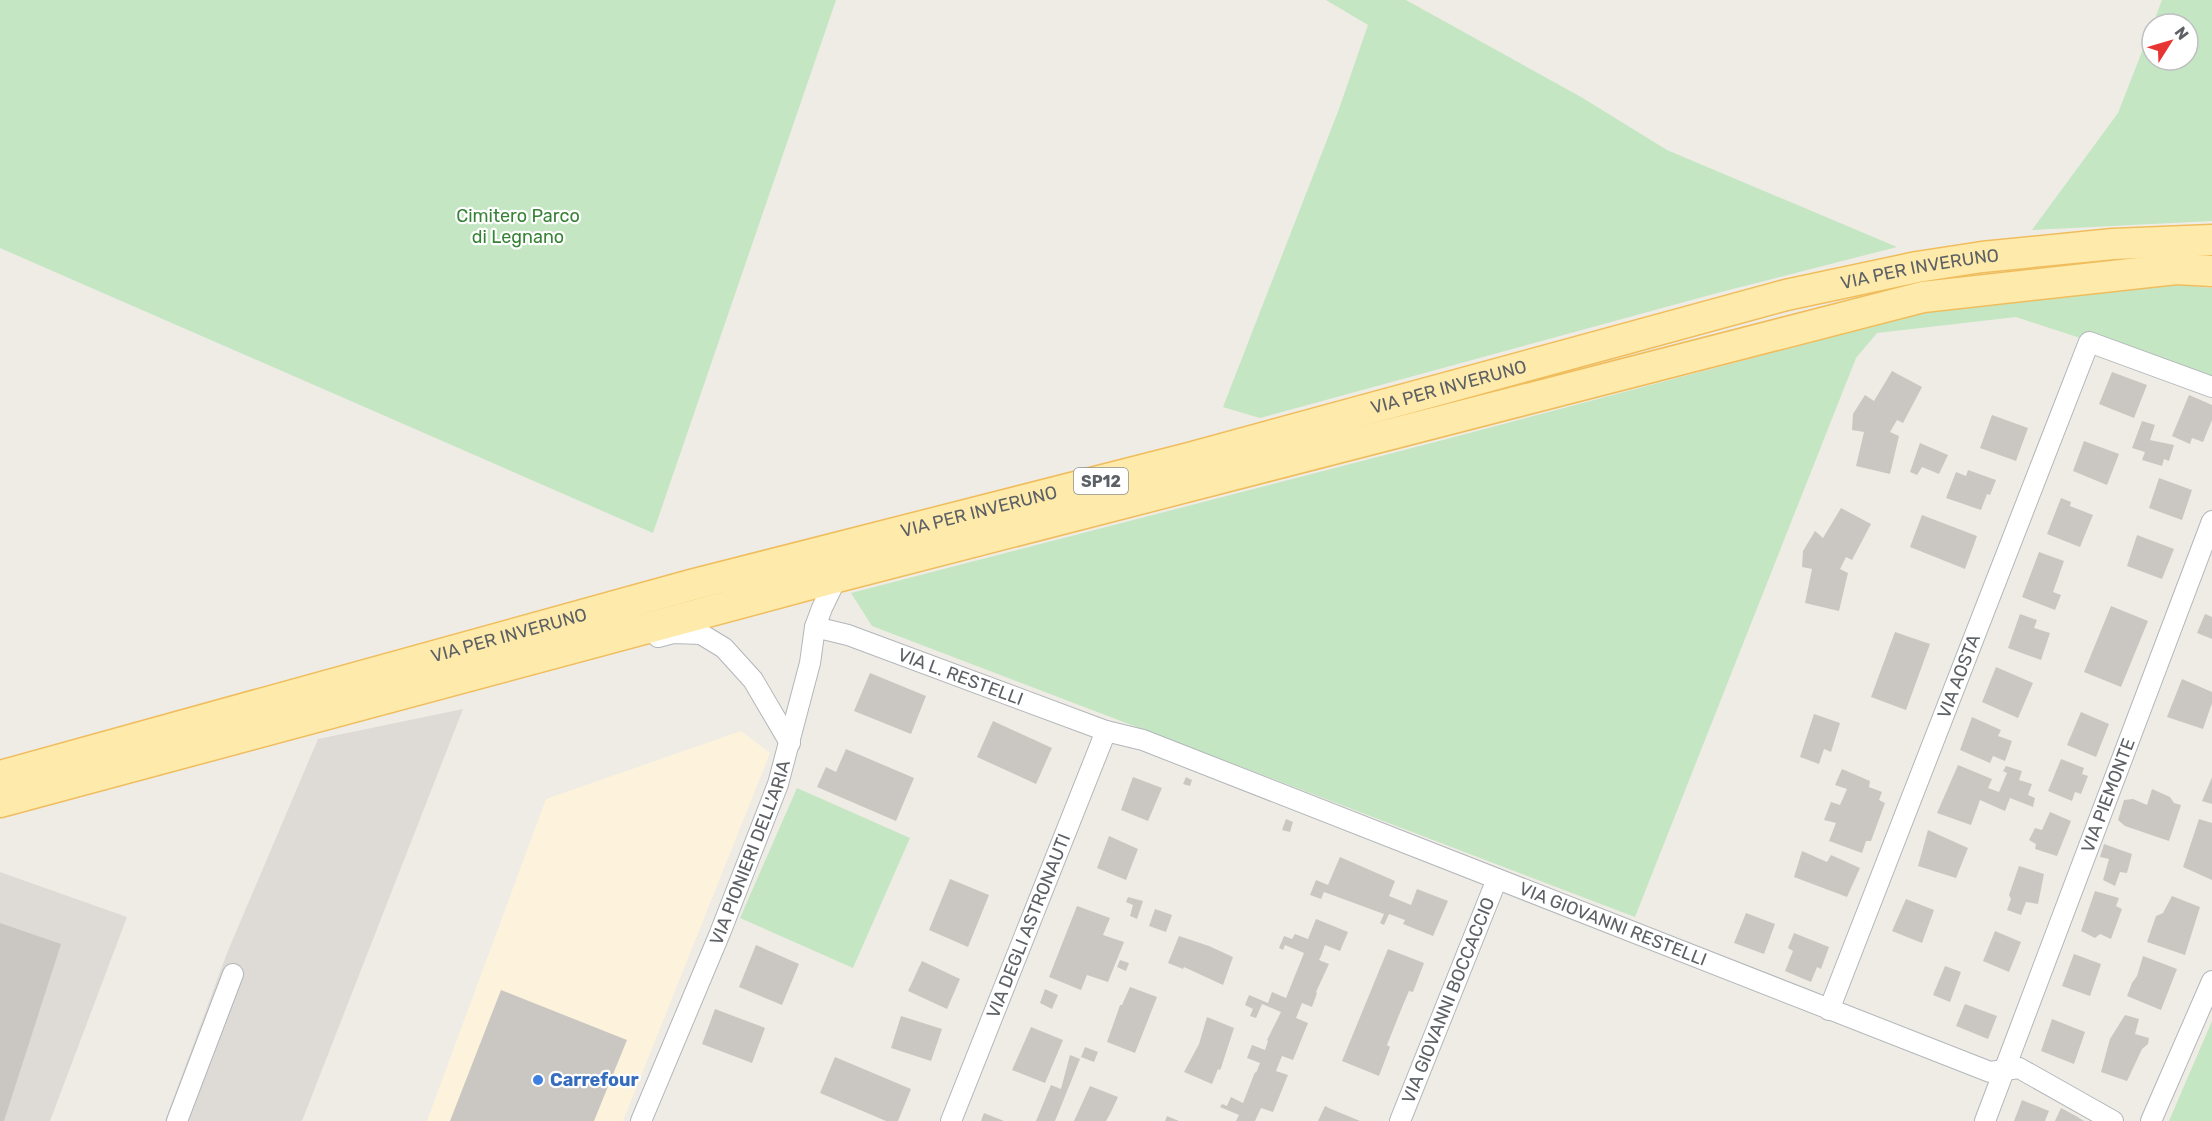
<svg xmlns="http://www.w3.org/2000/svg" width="2212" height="1121" viewBox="0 0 2212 1121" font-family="Rubik,sans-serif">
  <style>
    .commercial { fill: #fdf3dc }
    .industrial { fill: #dedbd7 }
    .green { fill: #c4e6c2 }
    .building { fill: #cac7c2 }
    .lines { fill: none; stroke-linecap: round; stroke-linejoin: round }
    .minor-casing { stroke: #b2b6ba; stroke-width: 22 }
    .primary-casing { stroke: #f0bd5d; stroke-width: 33 }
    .minor { stroke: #fff; stroke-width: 20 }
    .primary { stroke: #feebab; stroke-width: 30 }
    .shop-dot { fill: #3f7fe0; stroke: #fff; stroke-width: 2 }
    .labels { text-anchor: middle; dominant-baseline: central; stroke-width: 4.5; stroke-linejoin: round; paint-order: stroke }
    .shield { fill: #fff; stroke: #8e9093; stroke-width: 1.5 }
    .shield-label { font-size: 16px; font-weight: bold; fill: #5d6165 }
    .park-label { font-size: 18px; fill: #378336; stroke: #fff }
    .street-label { font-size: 18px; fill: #5d6165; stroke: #fff }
    .shop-label { font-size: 18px; font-weight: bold; fill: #366cbe; stroke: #fff; text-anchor: start }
  </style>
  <rect width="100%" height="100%" fill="#efece5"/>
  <path class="commercial" d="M 741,731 L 770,753 L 623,1121 L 427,1121 L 546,799 Z"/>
  <g class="industrial">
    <path d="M 463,709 L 302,1121 L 165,1121 L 227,953 L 318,739 Z"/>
    <path d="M 0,872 L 127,917 L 50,1121 L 0,1121 Z"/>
  </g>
  <g class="green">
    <path d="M 0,0 L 836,0 L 653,533 L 0,248 Z"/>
    <path d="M 1326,0 L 1406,0 L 1581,97 L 1667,150 L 1897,247 L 1721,292 L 1260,418 L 1223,407 L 1339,109 L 1368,25 Z"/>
    <path d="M 2162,0 L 2212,0 L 2212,221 L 2032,230 L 2118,113 L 2152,26 L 2152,60 L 2188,60 L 2188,24 L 2153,24 Z"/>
    <path d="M 2177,285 L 2212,288 L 2212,381 L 2016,317 L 1877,333 L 1856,358 L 1635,917 L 872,626 L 851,593 L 1439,441 L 1926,312 Z"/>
    <path d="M 797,788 L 910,838 L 853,968 L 740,918 Z"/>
    <path d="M 2212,1021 L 2212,1121 L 2169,1121 Z"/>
  </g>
  <g class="building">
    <path d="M 1892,371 L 1922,387 L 1903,423 L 1897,420 L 1890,432 L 1899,436 L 1890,474 L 1856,466 L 1864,432 L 1852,430 L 1853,414 L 1865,395 L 1874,401 Z"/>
    <path d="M 2112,372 L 2147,385 L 2134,418 L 2099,404 Z"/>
    <path d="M 2189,395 L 2212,405 L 2212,420 L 2203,442 L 2192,438 L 2190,444 L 2172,436 Z"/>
    <path d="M 1992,415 L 2028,428 L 2016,461 L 1980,448 Z"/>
    <path d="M 2142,421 L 2155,425 L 2150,440 L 2174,445 L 2169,461 L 2164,459 L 2162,466 L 2142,460 L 2145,452 L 2132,448 Z"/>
    <path d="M 2084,441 L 2119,454 L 2107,485 L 2073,471 Z"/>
    <path d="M 1920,443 L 1948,455 L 1939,474 L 1922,467 L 1917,475 L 1910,472 Z"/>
    <path d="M 1968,470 L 1996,480 L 1990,495 L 1987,494 L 1981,510 L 1946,498 L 1956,472 L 1966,476 Z"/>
    <path d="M 2159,478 L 2192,490 L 2182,520 L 2149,508 Z"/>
    <path d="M 2061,498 L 2071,502 L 2070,506 L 2093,515 L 2080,547 L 2047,534 Z"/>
    <path d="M 1841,508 L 1871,524 L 1852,560 L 1846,557 L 1840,569 L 1848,573 L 1839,611 L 1805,603 L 1812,569 L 1802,567 L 1803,551 L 1815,531 L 1823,538 Z"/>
    <path d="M 1922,515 L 1977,536 L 1965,569 L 1910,547 Z"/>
    <path d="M 2137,535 L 2174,549 L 2162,579 L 2127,566 Z"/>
    <path d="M 2039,552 L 2064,561 L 2053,592 L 2061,595 L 2055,610 L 2022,597 Z"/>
    <path d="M 2111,606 L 2148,621 L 2121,687 L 2084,672 Z"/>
    <path d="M 2020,614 L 2037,620 L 2034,628 L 2050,633 L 2041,660 L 2008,648 Z"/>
    <path d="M 2205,614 L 2212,617 L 2212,639 L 2197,633 Z"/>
    <path d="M 1895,632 L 1930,644 L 1906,710 L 1871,697 Z"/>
    <path d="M 1996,667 L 2033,683 L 2018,718 L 1982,702 Z"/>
    <path d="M 870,673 L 926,696 L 911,734 L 854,711 Z"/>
    <path d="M 2182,679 L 2212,692 L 2212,703 L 2203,729 L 2167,717 Z"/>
    <path d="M 2081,712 L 2109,724 L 2096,757 L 2067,745 Z"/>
    <path d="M 1814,714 L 1840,723 L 1831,752 L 1824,749 L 1819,764 L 1800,757 Z"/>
    <path d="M 1972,717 L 2001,730 L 1998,736 L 2012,741 L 2005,761 L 1993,756 L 1990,763 L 1960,750 Z"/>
    <path d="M 993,721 L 1052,748 L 1036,784 L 977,757 Z"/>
    <path d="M 846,749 L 914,778 L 896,821 L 817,787 L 826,767 L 836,772 Z"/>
    <path d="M 2061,759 L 2084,768 L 2082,774 L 2088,776 L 2081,794 L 2075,792 L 2072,801 L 2048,791 Z"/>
    <path d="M 1958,765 L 1992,779 L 1988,788 L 1999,792 L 2007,773 L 2003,771 L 2006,766 L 2022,771 L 2019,780 L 2032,784 L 2028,795 L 2035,798 L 2033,807 L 2010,798 L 2005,811 L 1980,800 L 1971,825 L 1937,813 Z"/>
    <path d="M 1842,769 L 1870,781 L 1869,787 L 1882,792 L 1879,800 L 1885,803 L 1871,841 L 1866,841 L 1862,853 L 1829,841 L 1836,823 L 1824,820 L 1831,802 L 1840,805 L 1847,789 L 1835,785 Z"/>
    <path d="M 1133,777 L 1162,788 L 1148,821 L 1121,810 Z"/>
    <path d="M 1186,777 L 1192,780 L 1190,786 L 1183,784 Z"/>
    <path d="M 2212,777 L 2212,804 L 2202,801 Z"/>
    <path d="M 2152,789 L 2170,797 L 2174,803 L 2181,805 L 2169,841 L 2125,826 L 2118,820 L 2124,800 L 2133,799 L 2147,805 Z"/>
    <path d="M 2050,812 L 2071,821 L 2057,856 L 2035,849 L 2036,844 L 2029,840 L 2035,828 L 2042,830 Z"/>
    <path d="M 1286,819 L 1293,822 L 1290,832 L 1282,830 Z"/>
    <path d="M 2199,819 L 2212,823 L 2212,880 L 2183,867 Z"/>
    <path d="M 1928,830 L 1968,848 L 1956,878 L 1918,866 Z"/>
    <path d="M 1109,836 L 1138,849 L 1126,880 L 1097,868 Z"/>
    <path d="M 2104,844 L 2132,854 L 2127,873 L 2120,872 L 2115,886 L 2103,880 L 2109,859 L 2100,857 Z"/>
    <path d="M 1802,851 L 1827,862 L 1831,855 L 1860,868 L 1847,897 L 1794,877 Z"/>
    <path d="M 1340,857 L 1395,881 L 1389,896 L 1411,905 L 1417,889 L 1448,901 L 1433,936 L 1403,924 L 1405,920 L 1389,914 L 1384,925 L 1380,923 L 1384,914 L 1324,892 L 1321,899 L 1310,895 L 1316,880 L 1328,885 Z"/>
    <path d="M 2019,866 L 2044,874 L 2038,904 L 2026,902 L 2021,915 L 2007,910 L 2011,899 L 2009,895 Z"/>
    <path d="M 950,879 L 989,895 L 968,947 L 929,930 Z"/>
    <path d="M 2095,891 L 2119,898 L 2116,906 L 2122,909 L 2111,939 L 2100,934 L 2095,938 L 2081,931 Z"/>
    <path d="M 2172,896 L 2200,907 L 2185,955 L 2147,942 L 2156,916 L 2163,913 Z"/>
    <path d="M 1128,897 L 1143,901 L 1137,919 L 1130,916 L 1133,905 L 1126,902 Z"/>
    <path d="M 1906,899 L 1934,910 L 1922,943 L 1892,931 Z"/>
    <path d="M 1077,906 L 1110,918 L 1103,935 L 1124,942 L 1108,982 L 1087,975 L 1081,990 L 1049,977 Z"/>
    <path d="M 1155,909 L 1172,915 L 1166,932 L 1149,926 Z"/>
    <path d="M 1746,913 L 1775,924 L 1764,954 L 1734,943 Z"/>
    <path d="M 1316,919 L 1348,932 L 1340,951 L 1325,945 L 1321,956 L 1319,960 L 1329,964 L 1316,992 L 1317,993 L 1312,1007 L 1302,1003 L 1296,1018 L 1308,1023 L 1293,1060 L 1282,1056 L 1276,1071 L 1288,1075 L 1273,1112 L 1261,1108 L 1255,1121 L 1236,1121 L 1239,1115 L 1220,1107 L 1222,1104 L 1227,1106 L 1231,1097 L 1243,1103 L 1255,1072 L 1256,1073 L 1260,1063 L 1247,1058 L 1252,1045 L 1265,1050 L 1268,1041 L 1267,1040 L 1281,1012 L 1262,1004 L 1256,1018 L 1250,1016 L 1253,1009 L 1245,1005 L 1249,995 L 1268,1003 L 1272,992 L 1286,998 L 1304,953 L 1285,945 L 1283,950 L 1279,948 L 1284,936 L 1292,939 L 1295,934 L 1308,939 Z"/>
    <path d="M 0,923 L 61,944 L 4,1121 L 0,1121 Z"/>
    <path d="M 1995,931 L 2021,942 L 2009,972 L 1983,961 Z"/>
    <path d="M 1794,933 L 1829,947 L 1821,969 L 1817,967 L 1811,982 L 1785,971 L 1793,951 L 1788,948 Z"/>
    <path d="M 1179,936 L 1209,946 L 1233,957 L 1223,985 L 1184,967 L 1183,969 L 1168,963 Z"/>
    <path d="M 756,945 L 799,964 L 782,1005 L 739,987 Z"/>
    <path d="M 1388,949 L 1424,963 L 1413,992 L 1409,991 L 1403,1005 L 1387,1045 L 1390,1047 L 1379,1076 L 1342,1061 Z"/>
    <path d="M 2074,954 L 2101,964 L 2090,996 L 2062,986 Z"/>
    <path d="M 2143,956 L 2177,969 L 2161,1010 L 2127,996 L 2132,983 L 2137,976 Z"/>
    <path d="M 1120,960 L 1129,963 L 1126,971 L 1117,967 Z"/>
    <path d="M 922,961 L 960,979 L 947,1009 L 908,991 Z"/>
    <path d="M 1945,966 L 1961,972 L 1950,1002 L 1933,995 Z"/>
    <path d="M 1130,987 L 1157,997 L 1135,1053 L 1107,1042 L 1118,1011 L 1120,1005 L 1122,1005 Z"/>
    <path d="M 1045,989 L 1058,995 L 1052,1009 L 1040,1003 Z"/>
    <path d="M 501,990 L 627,1040 L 594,1121 L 450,1121 Z"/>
    <path d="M 1965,1004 L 1997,1016 L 1988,1039 L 1956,1026 Z"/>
    <path d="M 715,1009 L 765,1028 L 752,1063 L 702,1044 Z"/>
    <path d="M 2125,1015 L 2139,1019 L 2135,1034 L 2149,1038 L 2148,1044 L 2142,1049 L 2127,1081 L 2101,1072 L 2110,1039 Z"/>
    <path d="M 901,1016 L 942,1029 L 931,1061 L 891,1048 Z"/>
    <path d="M 1207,1017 L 1234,1028 L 1221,1068 L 1220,1070 L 1218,1069 L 1212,1084 L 1184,1072 L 1199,1044 Z"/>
    <path d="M 2052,1019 L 2085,1032 L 2074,1064 L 2041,1051 Z"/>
    <path d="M 1031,1027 L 1063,1040 L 1045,1083 L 1012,1070 Z"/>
    <path d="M 1085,1047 L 1098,1052 L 1094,1062 L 1081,1057 Z"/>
    <path d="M 1070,1055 L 1080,1059 L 1055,1121 L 1036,1121 L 1051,1085 L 1061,1089 Z"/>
    <path d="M 835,1057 L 911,1089 L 898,1121 L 886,1121 L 820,1093 Z"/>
    <path d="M 1090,1086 L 1118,1097 L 1111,1112 L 1106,1121 L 1074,1121 Z"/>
    <path d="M 2022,1100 L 2049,1111 L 2045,1121 L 2014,1121 Z"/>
    <path d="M 1325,1106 L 1331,1109 L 1360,1121 L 1318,1121 Z"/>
    <path d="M 2061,1108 L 2076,1116 L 2084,1121 L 2055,1121 Z"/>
    <path d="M 984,1113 L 1004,1121 L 981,1121 Z"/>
    <path d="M 1167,1116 L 1179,1121 L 1165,1121 Z"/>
  </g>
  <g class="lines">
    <defs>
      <g id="minor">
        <path id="s1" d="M 815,627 L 848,635 L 1106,731 L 1143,740 L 1990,1072 L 2019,1068 L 2113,1121"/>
        <path d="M 658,637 L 673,633 L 701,634 L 724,648 L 753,680 L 790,743"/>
        <path id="s2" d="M 1829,1010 L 2089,342 L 2212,387"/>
        <path d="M 177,1121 L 233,974"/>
        <path id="s3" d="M 641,1121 L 720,933 L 778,784 L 810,663 L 815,627 L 822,608 L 837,577"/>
        <path id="s4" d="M 951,1121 L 1106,731"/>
        <path id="s5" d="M 1400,1121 L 1497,879"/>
        <path id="s6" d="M 1985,1121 L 2212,521"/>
        <path d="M 2151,1121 L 2212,981"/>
      </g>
      <g id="primary">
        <path id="s7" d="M 0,776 L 691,585 L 1189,458 L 1786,295 L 1917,267 L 1982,257 L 2113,244 L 2212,240"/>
        <path d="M 0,802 L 837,577 L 1923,297 L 2176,269 L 2212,271"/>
      </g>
    </defs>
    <use href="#minor" class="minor-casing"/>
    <use href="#primary" class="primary-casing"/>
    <use href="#minor" class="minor"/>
    <use href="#primary" class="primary"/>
  </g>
  <circle class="shop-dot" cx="538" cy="1080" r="6"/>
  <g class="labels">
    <rect class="shield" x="1074" y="468" width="54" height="26" rx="4.5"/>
    <g class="shield-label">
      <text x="1101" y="481">SP12</text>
    </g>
    <g class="park-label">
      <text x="518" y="216">Cimitero Parco<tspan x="518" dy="21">di Legnano</tspan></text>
    </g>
    <g class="street-label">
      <text stroke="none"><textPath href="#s7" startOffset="1986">VIA PER INVERUNO</textPath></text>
      <text stroke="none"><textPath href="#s7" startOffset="1500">VIA PER INVERUNO</textPath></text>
      <text stroke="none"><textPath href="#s7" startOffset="1014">VIA PER INVERUNO</textPath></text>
      <text stroke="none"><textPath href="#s7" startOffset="528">VIA PER INVERUNO</textPath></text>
      <text stroke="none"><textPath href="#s2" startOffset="358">VIA AOSTA</textPath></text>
      <text stroke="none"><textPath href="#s1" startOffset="154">VIA L. RESTELLI</textPath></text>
      <text stroke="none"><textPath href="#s6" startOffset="348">VIA PIEMONTE</textPath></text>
      <text stroke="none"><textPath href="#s3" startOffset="290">VIA PIONIERI DELL'ARIA</textPath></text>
      <text stroke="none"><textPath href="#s1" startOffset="852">VIA GIOVANNI RESTELLI</textPath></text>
      <text stroke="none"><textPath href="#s4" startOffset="210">VIA DEGLI ASTRONAUTI</textPath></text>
      <text stroke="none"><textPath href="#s5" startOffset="130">VIA GIOVANNI BOCCACCIO</textPath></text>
    </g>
    <g class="shop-label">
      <text x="550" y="1080">Carrefour</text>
    </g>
  </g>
  <g transform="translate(2170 42) rotate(53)"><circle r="28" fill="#ffffff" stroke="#bec0c1" stroke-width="1.5"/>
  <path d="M0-4.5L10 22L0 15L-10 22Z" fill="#e73533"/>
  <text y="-9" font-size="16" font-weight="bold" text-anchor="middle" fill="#5d6165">N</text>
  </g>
</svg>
